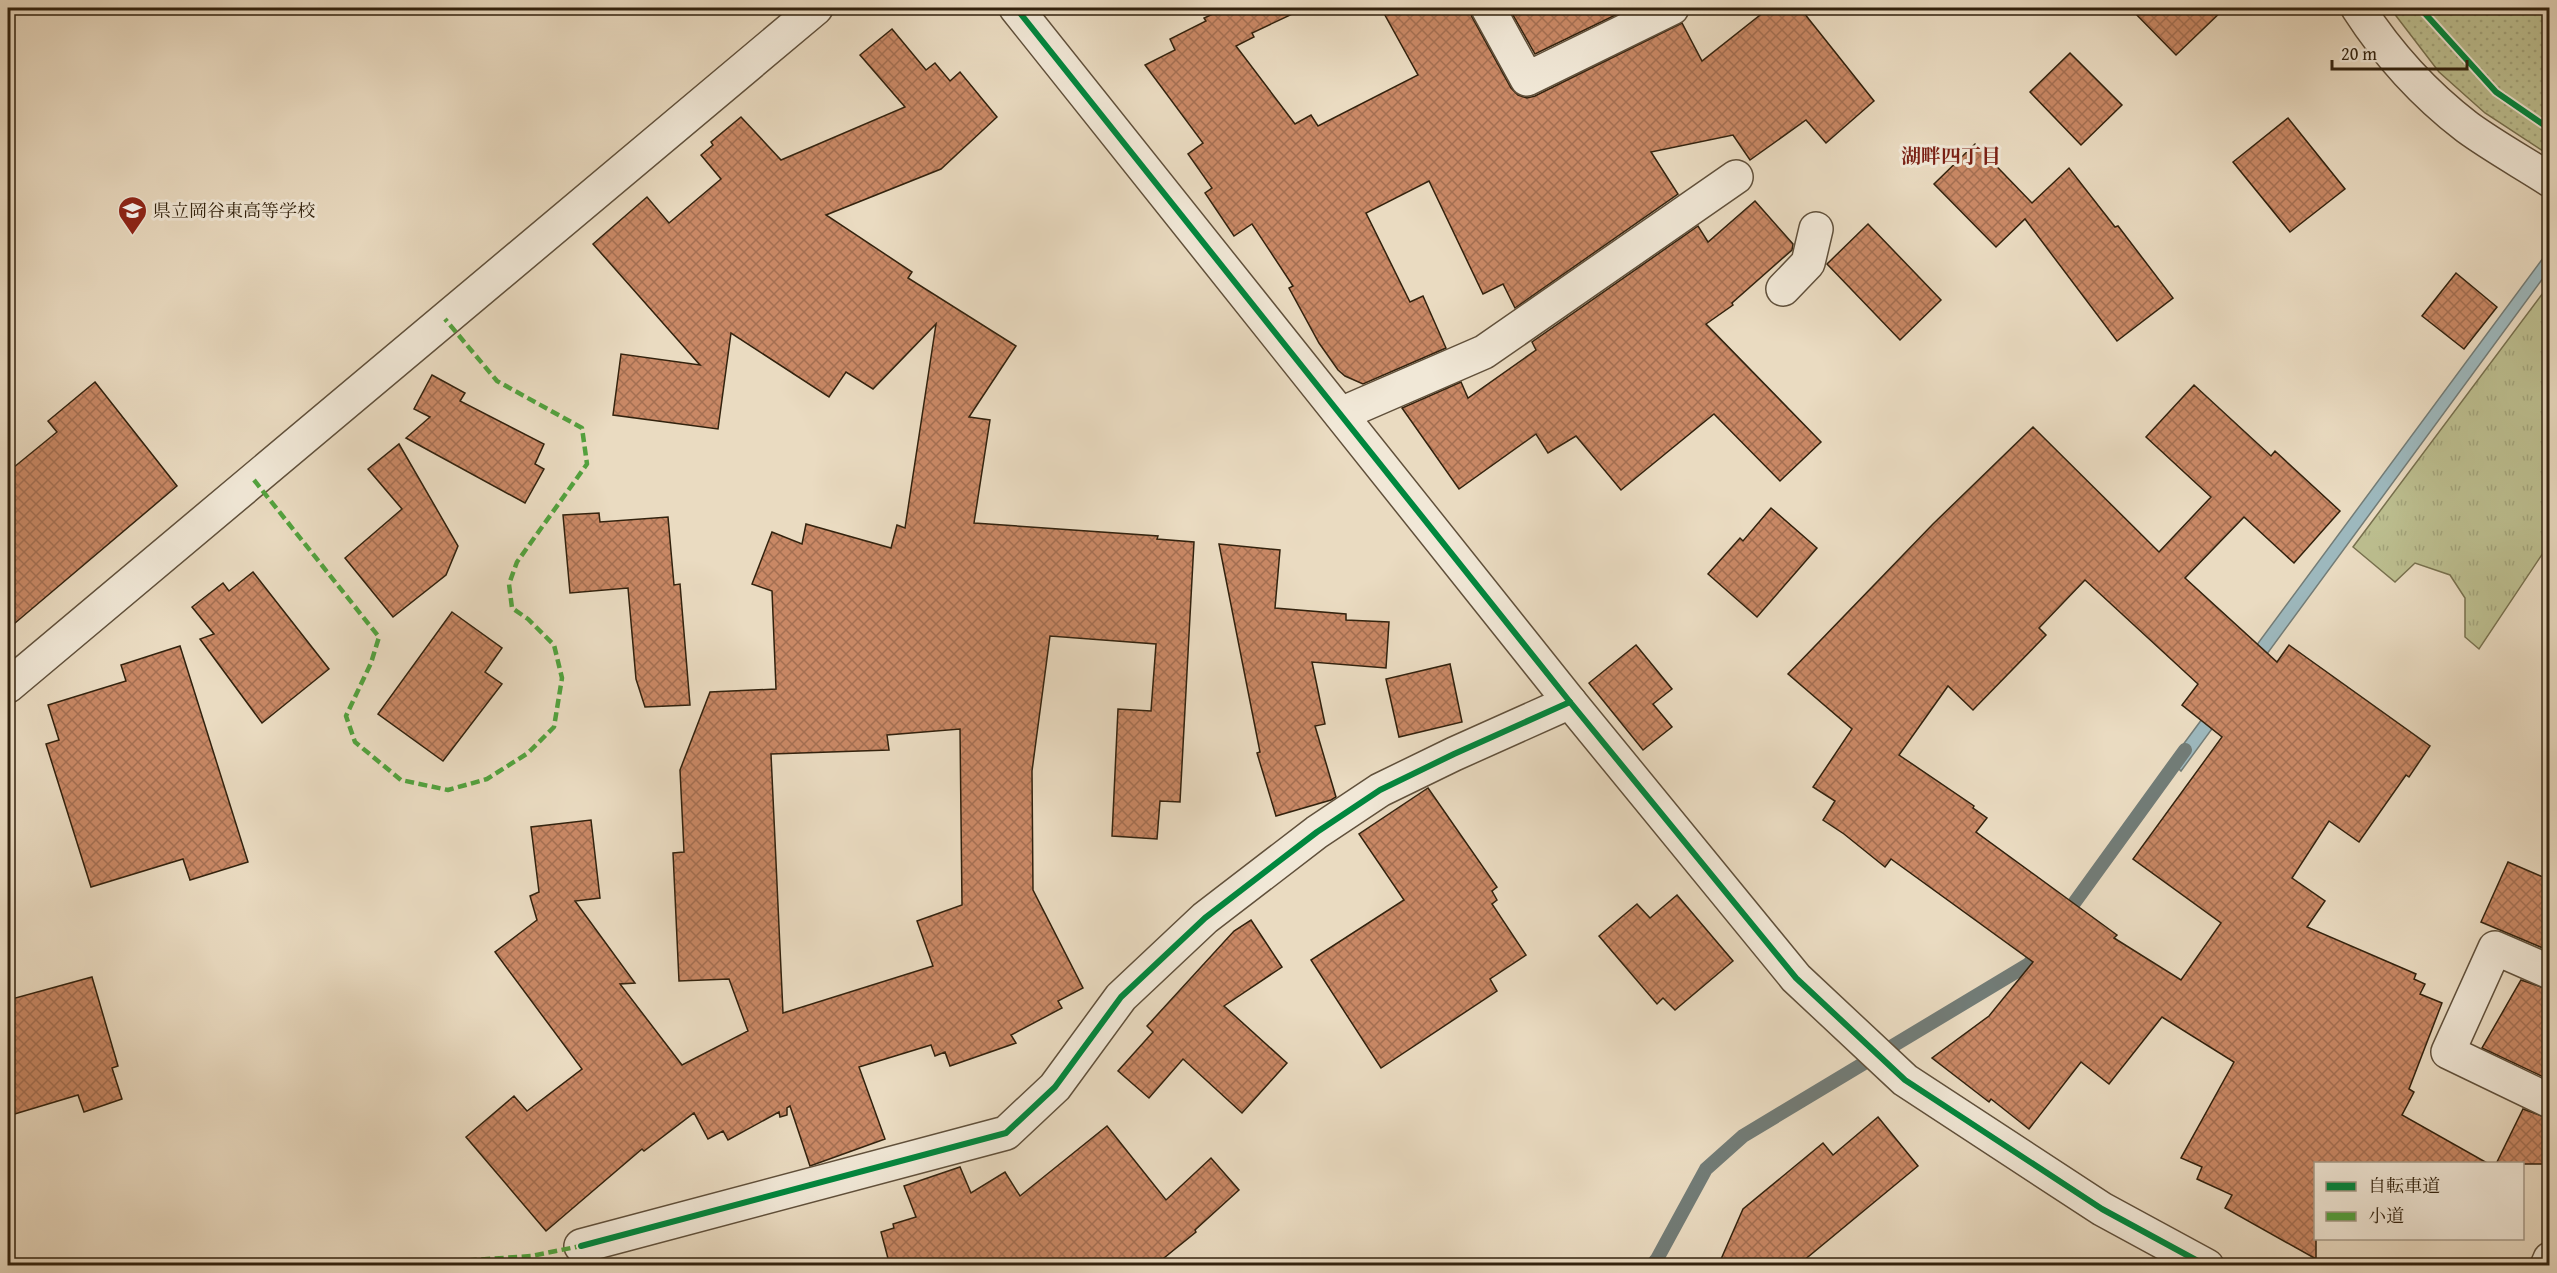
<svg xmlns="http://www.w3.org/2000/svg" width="2557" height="1273" viewBox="0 0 2557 1273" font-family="'Gentium Book Plus','Noto Serif JP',serif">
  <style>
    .grass { fill: url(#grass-tufts); stroke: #77704e; stroke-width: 1.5 }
    .park { fill: url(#park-dots); stroke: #77704e; stroke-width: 1.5 }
    .water { fill: #9db8bd; stroke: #727c77; stroke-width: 1.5 }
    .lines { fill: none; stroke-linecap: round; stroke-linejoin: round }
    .stream { stroke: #727c77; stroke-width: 14 }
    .building { fill: url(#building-cross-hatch); stroke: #32220e; stroke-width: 1.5; fill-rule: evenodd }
    .minor-casing { stroke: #60503b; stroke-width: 36 }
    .minor { stroke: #f1e8d7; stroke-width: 33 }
    .quiet { stroke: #52a23e; stroke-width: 4.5; stroke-dasharray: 9 4.5; stroke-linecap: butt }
    .cycleway-casing { stroke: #f1e8d7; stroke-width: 10 }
    .cycleway { stroke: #00873e; stroke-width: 6 }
    .labels { text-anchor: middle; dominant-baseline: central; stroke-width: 6; stroke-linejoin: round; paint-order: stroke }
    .poi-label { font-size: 18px; fill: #32220e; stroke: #f1e8d7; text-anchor: start }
    .neighbourhood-label { font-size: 20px; font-weight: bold; fill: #7a1f14; stroke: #f1e8d7 }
  </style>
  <defs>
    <pattern id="grass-tufts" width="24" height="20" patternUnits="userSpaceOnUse" patternTransform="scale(1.5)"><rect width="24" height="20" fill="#bcbe8f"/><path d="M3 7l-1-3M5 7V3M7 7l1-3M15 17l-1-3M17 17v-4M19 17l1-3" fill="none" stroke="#a2a37a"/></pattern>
    <pattern id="park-dots" width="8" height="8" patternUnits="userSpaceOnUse" patternTransform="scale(1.5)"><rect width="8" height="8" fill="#bcbe8f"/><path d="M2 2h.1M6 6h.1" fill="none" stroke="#a2a37a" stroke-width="1.8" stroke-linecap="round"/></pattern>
    <pattern id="building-cross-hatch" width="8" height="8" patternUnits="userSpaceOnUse" patternTransform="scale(1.5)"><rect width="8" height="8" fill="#c98865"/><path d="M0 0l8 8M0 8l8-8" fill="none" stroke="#a46f52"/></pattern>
  </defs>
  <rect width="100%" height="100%" fill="#eadbc1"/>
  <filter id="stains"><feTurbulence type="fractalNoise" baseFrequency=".00333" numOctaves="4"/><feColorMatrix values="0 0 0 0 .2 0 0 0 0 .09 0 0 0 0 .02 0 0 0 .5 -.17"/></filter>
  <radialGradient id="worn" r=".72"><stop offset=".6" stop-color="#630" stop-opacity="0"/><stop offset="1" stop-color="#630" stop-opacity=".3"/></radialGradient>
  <path class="grass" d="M 2549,285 L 2549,544 L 2479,649 L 2465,637 L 2465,598 L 2450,575 L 2415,563 L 2395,582 L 2353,547 Z"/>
  <path class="park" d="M 2390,8 L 2549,8 L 2549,155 L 2485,113 L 2439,72 Z"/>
  <path class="water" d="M 2549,250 L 2549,270 L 2181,771 L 2171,761 Z"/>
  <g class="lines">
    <g class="stream">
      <path d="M 2064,917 L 2185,750"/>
      <path d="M 1651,1266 L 1657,1259 L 1706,1169 L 1743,1136 L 2029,964 L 2042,947"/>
    </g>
  </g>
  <g class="building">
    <path d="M 1226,8 L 1305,8 L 1252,33 L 1254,37 L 1236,46 L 1295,124 L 1311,115 L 1318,126 L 1418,75 L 1381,8 L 1469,8 L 1472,17 L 1511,88 L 1518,95 L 1527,98 L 1535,96 L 1682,23 L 1702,61 L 1769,8 L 1800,8 L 1874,101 L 1826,143 L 1806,120 L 1750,160 L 1733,135 L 1651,152 L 1678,194 L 1515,308 L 1503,284 L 1483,294 L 1429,181 L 1366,213 L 1410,302 L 1423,296 L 1446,348 L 1363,384 L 1345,376 L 1338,370 L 1319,343 L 1289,288 L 1293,286 L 1252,224 L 1234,236 L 1205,193 L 1212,188 L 1188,154 L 1203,143 L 1145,65 L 1175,50 L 1170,39 L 1206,21 L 1204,18 Z"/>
    <path d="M 1509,8 L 1630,8 L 1535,54 Z"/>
    <path d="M 2130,8 L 2225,8 L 2176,55 Z"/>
    <path d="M 892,29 L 926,70 L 935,63 L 950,81 L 960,72 L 997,117 L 941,169 L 826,215 L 912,272 L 908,278 L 1016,346 L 969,417 L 990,420 L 974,523 L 1158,536 L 1157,539 L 1194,542 L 1180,802 L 1160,801 L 1157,839 L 1112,836 L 1118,709 L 1151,711 L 1156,644 L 1050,636 L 1032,771 L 1033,890 L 1083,988 L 1058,1001 L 1062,1008 L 1011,1035 L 1016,1043 L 950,1066 L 945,1052 L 935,1056 L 931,1045 L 859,1067 L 885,1139 L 810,1166 L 790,1106 L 787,1108 L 787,1115 L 780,1117 L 779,1112 L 728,1140 L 723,1131 L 708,1139 L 694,1113 L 644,1151 L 642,1149 L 546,1231 L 466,1137 L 514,1096 L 527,1111 L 582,1069 L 495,952 L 537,920 L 530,896 L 539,892 L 531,827 L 591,820 L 600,898 L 575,901 L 635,983 L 620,984 L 682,1065 L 748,1031 L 729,979 L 679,981 L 673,853 L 684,852 L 680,770 L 710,692 L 776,689 L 772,591 L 752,584 L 772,532 L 802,544 L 806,524 L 891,548 L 897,525 L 905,528 L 936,324 L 873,389 L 846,372 L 829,397 L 731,333 L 718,429 L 613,415 L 621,354 L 700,365 L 593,244 L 647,197 L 669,223 L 721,179 L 701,155 L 713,145 L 711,142 L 741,117 L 781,160 L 905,107 L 860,55 ZM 960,729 L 962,905 L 917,921 L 933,966 L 783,1013 L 771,754 L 889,750 L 887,735 Z"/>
    <path d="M 2070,53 L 2122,105 L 2081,145 L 2030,92 Z"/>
    <path d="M 2288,118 L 2345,189 L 2290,232 L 2233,162 Z"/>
    <path d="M 1975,144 L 2032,203 L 2069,168 L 2115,227 L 2118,226 L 2173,298 L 2117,341 L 2025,219 L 1996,247 L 1934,184 Z"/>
    <path d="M 1755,201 L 1793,244 L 1792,250 L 1732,303 L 1733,305 L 1706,324 L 1821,442 L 1780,481 L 1714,414 L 1621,490 L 1576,436 L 1548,453 L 1536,434 L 1459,489 L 1402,408 L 1461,382 L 1468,398 L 1536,350 L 1532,342 L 1698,226 L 1708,242 Z"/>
    <path d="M 1868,224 L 1941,300 L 1900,340 L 1827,264 Z"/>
    <path d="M 2456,273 L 2497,307 L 2464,349 L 2422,316 Z"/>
    <path d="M 432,375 L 465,393 L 460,401 L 544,444 L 535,464 L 544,469 L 525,503 L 406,438 L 430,417 L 414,409 Z"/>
    <path d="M 95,382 L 177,486 L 8,629 L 8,472 L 57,432 L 48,421 Z"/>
    <path d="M 2194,385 L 2271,456 L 2275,451 L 2340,511 L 2294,563 L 2244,517 L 2185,578 L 2277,662 L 2289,645 L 2430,746 L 2409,777 L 2406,775 L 2359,842 L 2329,821 L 2292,878 L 2325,901 L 2307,927 L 2416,974 L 2414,979 L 2425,984 L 2420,994 L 2442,1003 L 2409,1089 L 2414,1092 L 2402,1115 L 2489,1164 L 2316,1164 L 2316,1259 L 2225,1208 L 2232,1195 L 2197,1179 L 2202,1167 L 2181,1158 L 2234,1062 L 2162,1017 L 2109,1084 L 2081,1062 L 2029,1129 L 1991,1099 L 1989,1102 L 1932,1058 L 1989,1016 L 2033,962 L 1891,859 L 1885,867 L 1844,834 L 1823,820 L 1835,801 L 1813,787 L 1852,729 L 1788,674 L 1933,524 L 2033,427 L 2159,552 L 2211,497 L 2146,437 ZM 2085,580 L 2198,684 L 2182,705 L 2222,737 L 2133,859 L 2221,923 L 2181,980 L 2114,938 L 2117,935 L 1976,832 L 1987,818 L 1973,808 L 1974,806 L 1899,755 L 1948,686 L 1973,710 L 2046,635 L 2039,628 Z"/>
    <path d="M 399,444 L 458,546 L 446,575 L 393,617 L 345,558 L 402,509 L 368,469 Z"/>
    <path d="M 1771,508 L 1817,548 L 1757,617 L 1708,574 L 1740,538 L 1743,541 Z"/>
    <path d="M 599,513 L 600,522 L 668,517 L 674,585 L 680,584 L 690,705 L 645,707 L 636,679 L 628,588 L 570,593 L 563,515 Z"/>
    <path d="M 1219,544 L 1280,550 L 1275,608 L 1346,614 L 1346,620 L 1389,622 L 1386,668 L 1312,662 L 1325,724 L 1315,726 L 1336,797 L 1331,800 L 1276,816 L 1257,753 L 1260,752 Z"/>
    <path d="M 253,572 L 329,669 L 262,723 L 200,639 L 214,634 L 192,607 L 223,583 L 229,591 Z"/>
    <path d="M 452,612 L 502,648 L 485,672 L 502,684 L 443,761 L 378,714 Z"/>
    <path d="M 1636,645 L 1672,689 L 1653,704 L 1672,727 L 1643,750 L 1589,683 Z"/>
    <path d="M 180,646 L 248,862 L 190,880 L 183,859 L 91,887 L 46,744 L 59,740 L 48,705 L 126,681 L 121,665 Z"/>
    <path d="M 1450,664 L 1462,722 L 1399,737 L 1386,679 Z"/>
    <path d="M 1428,788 L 1497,887 L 1492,891 L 1497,900 L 1492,904 L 1526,955 L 1490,979 L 1497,991 L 1381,1068 L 1311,960 L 1404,900 L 1359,834 Z"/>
    <path d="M 2508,862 L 2550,880 L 2550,951 L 2481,922 Z"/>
    <path d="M 1677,895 L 1733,961 L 1675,1010 L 1663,998 L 1657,1004 L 1599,936 L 1637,904 L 1650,918 Z"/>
    <path d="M 1251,920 L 1282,967 L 1224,1006 L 1287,1063 L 1242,1113 L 1183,1059 L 1149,1098 L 1118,1071 L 1153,1032 L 1147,1026 L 1234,931 Z"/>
    <path d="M 92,977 L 118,1066 L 112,1068 L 122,1099 L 84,1112 L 78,1095 L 8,1116 L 8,1000 Z"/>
    <path d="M 2521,980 L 2550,990 L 2550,1080 L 2482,1048 Z"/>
    <path d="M 2523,1109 L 2550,1119 L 2550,1164 L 2496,1164 Z"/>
    <path d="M 1878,1117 L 1918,1166 L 1797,1266 L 1718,1266 L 1743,1209 L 1823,1143 L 1833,1155 Z"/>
    <path d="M 1107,1126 L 1166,1200 L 1211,1158 L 1239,1190 L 1195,1230 L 1196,1232 L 1154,1266 L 890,1266 L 881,1232 L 894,1228 L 893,1224 L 916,1217 L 904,1186 L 960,1167 L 971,1193 L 1005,1172 L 1020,1196 Z"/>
  </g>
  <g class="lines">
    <defs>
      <g id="minor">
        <path d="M 1016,8 L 1570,702 L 1796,978 L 1905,1080 L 2102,1209 L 2207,1266"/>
        <path d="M 1488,8 L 1527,79 L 1672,8"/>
        <path d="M 2358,8 C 2387,53 2424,94 2467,127 C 2493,146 2522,162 2550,180"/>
        <path d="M 1783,289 L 1808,263 L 1816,229"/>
        <path d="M 1341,414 L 1484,352 L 1736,177"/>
        <path d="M 8,686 L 816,8"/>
        <path d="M 2550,972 L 2495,948 L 2448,1052 L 2550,1101"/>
        <path d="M 581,1246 L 1006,1133 L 1055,1087 L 1121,997 L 1205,918 L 1317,832 L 1380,790 L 1454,754 L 1570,702"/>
        <path d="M 2547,1266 L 2550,1259"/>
      </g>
    </defs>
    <use href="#minor" class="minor-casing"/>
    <use href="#minor" class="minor"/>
    <g class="quiet">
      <path d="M 254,480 L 379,637 L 371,663 L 346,716 L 355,742 L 401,780 L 448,790 L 487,779 L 528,753 L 554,727 L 562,678 L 554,645 L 528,619 L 512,608 L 509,584 L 517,562 L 587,464 L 582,428 L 497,381 L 445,319"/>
      <path d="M 387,1266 L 531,1256 L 581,1246"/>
    </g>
    <defs>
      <g id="cycleway">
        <path d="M 1016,8 L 1570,702 L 1796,978 L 1905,1080 L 2102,1209 L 2207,1266"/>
        <path d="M 2420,8 L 2496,92 L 2550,129"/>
        <path d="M 581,1246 L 1006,1133 L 1055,1087 L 1121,997 L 1205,918 L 1317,832 L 1380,790 L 1454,754 L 1570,702"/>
      </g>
    </defs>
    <use href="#cycleway" class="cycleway-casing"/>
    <use href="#cycleway" class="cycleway"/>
  </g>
  <defs>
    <symbol id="school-pin" viewBox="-11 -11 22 30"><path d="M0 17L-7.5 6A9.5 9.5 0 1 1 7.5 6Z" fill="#8f2418" stroke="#f1e8d7"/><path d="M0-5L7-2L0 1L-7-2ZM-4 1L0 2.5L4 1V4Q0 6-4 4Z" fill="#fff"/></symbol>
  </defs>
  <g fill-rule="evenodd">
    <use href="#school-pin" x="116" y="194" width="33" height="45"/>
  </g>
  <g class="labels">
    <g class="poi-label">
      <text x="153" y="210">県立岡谷東高等学校</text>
    </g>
    <g class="neighbourhood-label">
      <text x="1951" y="155">湖畔四丁目</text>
    </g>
  </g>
  <rect width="2557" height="1273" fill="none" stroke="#eadbc1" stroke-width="30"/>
  <rect x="9" y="9" width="2539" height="1255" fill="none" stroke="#32220e" stroke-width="3"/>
  <rect x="15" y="15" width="2527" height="1243" fill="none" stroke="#32220e" stroke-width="1.5"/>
  <rect x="2314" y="1162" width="210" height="78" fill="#f1e8d7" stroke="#a59987" stroke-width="1.5"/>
  <rect x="2326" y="1182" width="30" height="9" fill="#00873e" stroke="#a59987" stroke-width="1.5"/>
  <text x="2368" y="1192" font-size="18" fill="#32220e">自転車道</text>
  <rect x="2326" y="1212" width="30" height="9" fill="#52a23e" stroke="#a59987" stroke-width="1.5"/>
  <text x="2368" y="1222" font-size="18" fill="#32220e">小道</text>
  <path d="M2332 60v9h135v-9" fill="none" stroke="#32220e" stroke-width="3"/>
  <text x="2341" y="60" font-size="18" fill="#32220e" stroke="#f1e8d7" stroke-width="4.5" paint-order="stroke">20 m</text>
  <rect width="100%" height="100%" filter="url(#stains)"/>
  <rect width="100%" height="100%" fill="url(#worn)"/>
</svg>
